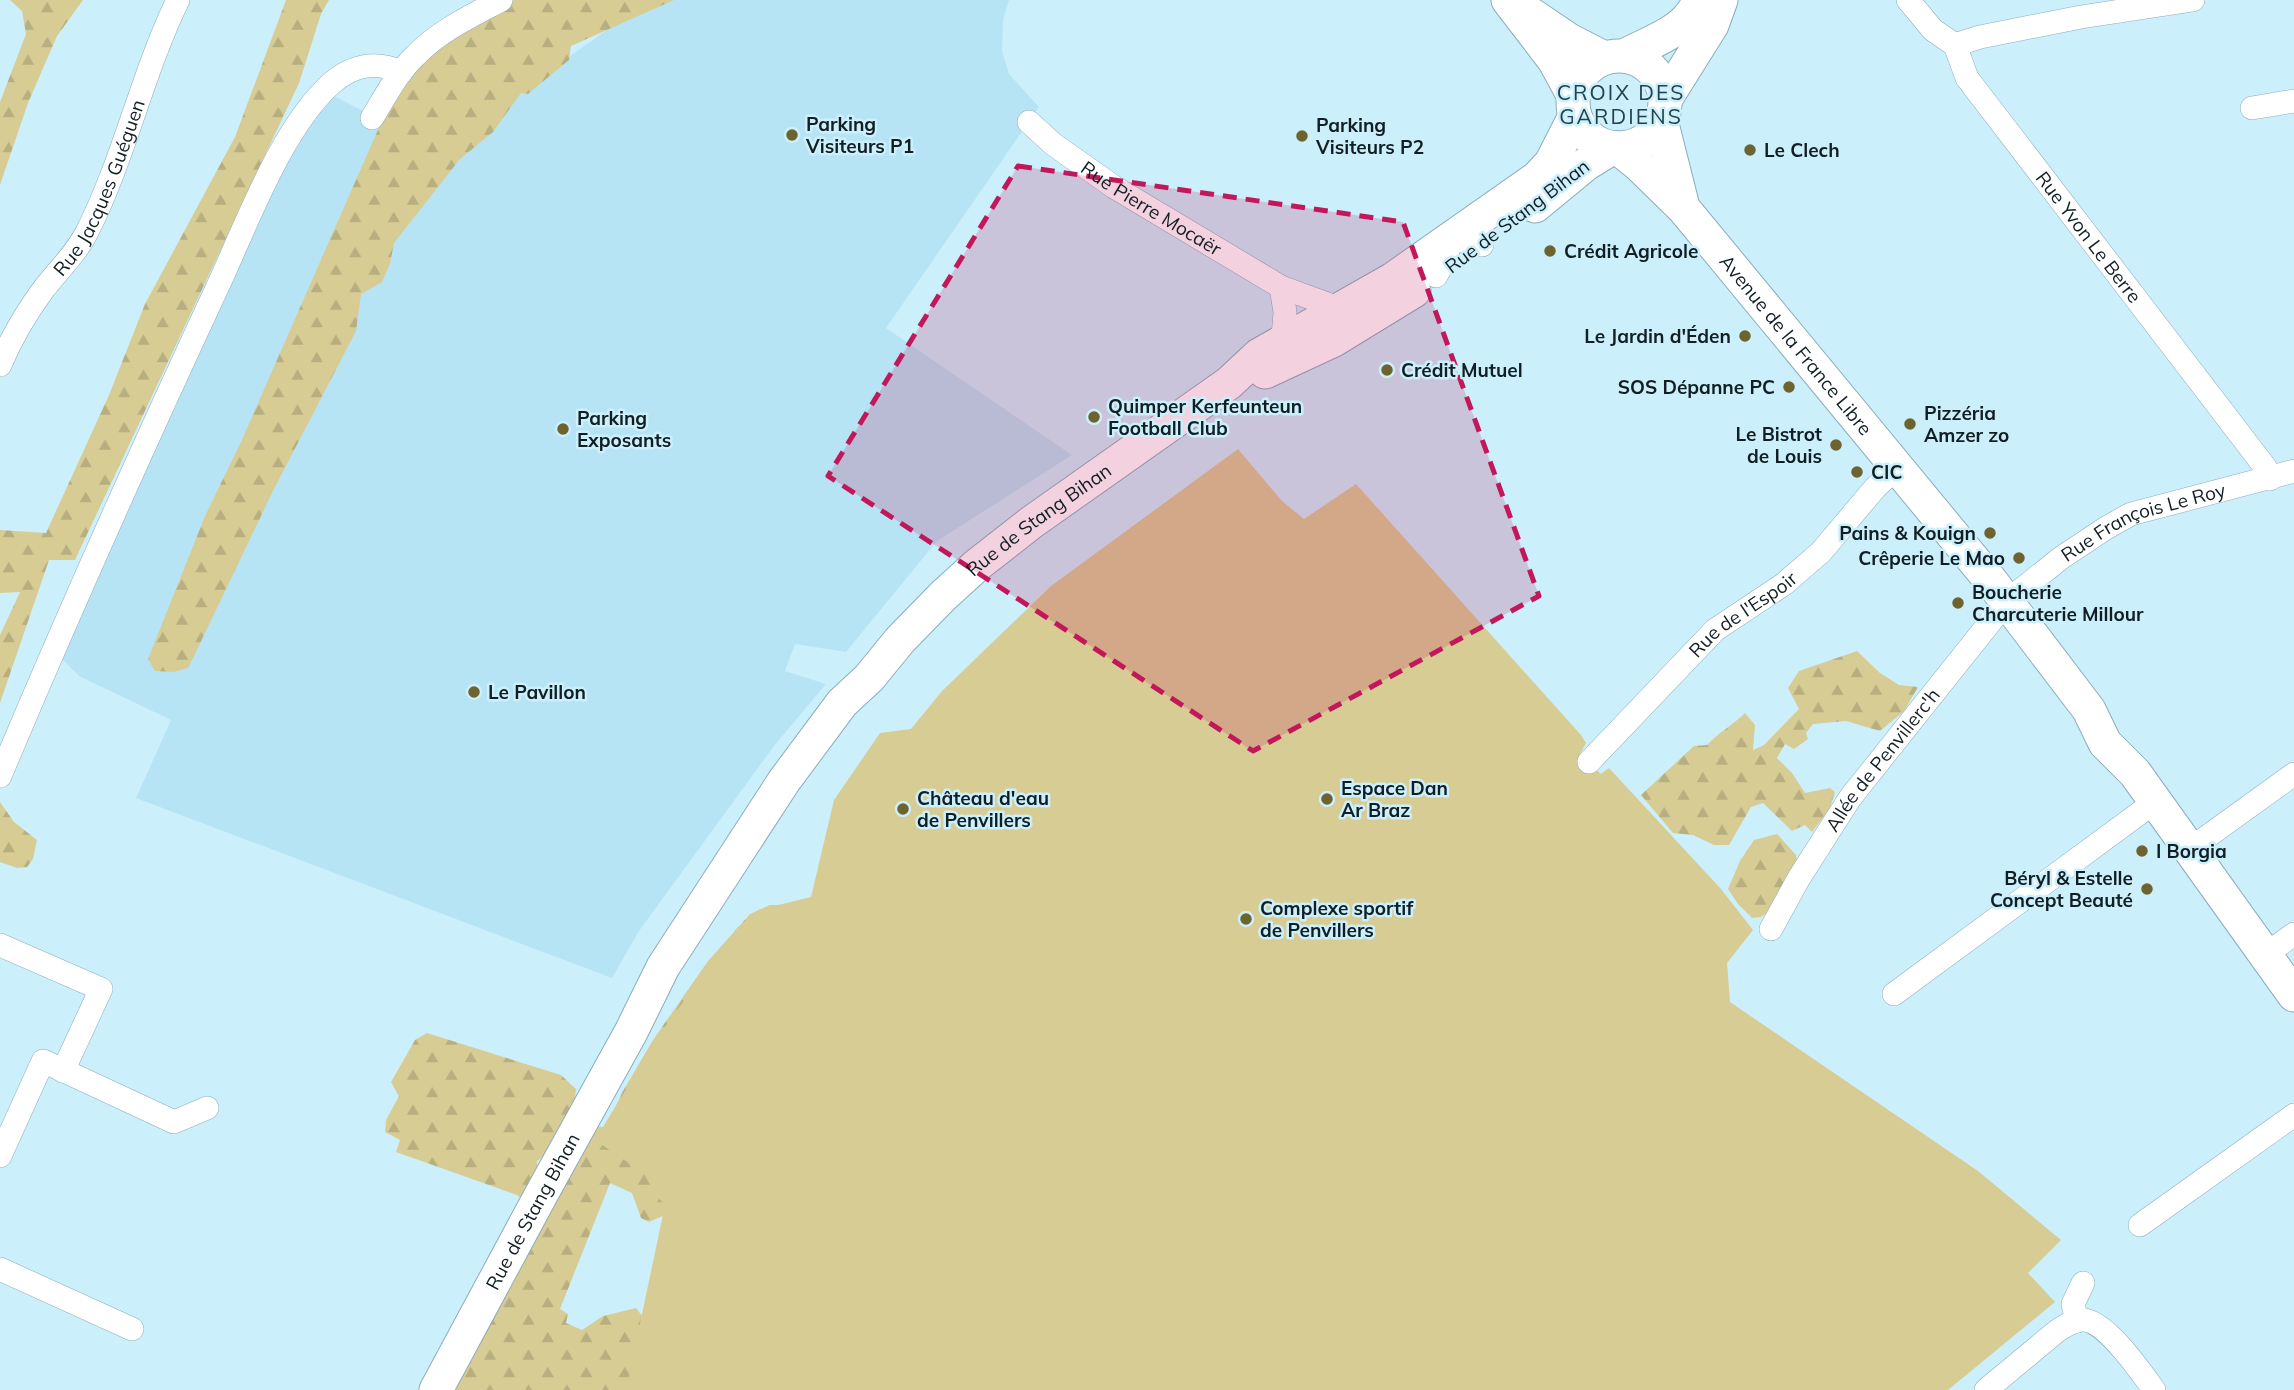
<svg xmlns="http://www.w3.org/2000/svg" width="2294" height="1390" viewBox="0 0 2294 1390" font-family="Mulish,sans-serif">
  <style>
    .built { fill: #b7e4f4 }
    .forest { fill: url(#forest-firs) }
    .park { fill: #d8cc95 }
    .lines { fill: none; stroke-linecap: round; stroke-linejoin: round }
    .street-casing { stroke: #8badba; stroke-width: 24 }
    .secondary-casing { stroke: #8badba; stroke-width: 35 }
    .street { stroke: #fff; stroke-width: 23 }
    .secondary { stroke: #fff; stroke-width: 33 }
    .marked { fill: #c2185b; fill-opacity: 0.2; stroke: #c2185b; stroke-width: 5; stroke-dasharray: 14 9; stroke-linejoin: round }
    .poi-dot { fill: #6e622f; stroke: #cceffc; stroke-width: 2.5 }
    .labels { text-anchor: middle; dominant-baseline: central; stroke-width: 5; stroke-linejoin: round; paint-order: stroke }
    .poi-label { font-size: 19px; font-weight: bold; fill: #111e23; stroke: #cceffc; text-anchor: start }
    .street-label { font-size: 19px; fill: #111e23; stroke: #cceffc }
    .neighbourhood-label { font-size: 21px; letter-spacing: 2px; fill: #22414c; stroke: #cceffc }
  </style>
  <defs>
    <pattern id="forest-firs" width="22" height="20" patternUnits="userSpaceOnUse" patternTransform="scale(1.75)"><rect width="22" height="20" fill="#d8cc95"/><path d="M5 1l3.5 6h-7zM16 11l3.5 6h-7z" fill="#b8af80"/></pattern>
  </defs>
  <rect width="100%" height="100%" fill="#cceffc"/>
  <path class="built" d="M 668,0 L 1009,0 L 1003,20 L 1002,51 L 1009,74 L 1039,107 L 886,328 L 1072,455 L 937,541 L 846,652 L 795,644 L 785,671 L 826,684 L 774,746 L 639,931 L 612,978 L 136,798 L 171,720 L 79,676 L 56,653 L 285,162 L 328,93 L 379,119 L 525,88 L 611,27 Z"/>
  <g class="forest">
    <path d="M 10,0 L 83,0 L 57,36 L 28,103 L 0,185 L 0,102 L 26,34 L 22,11 Z"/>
    <path d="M 286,0 L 329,0 L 321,14 L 299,83 L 75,560 L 49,560 L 0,703 L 0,635 L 20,592 L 0,593 L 0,530 L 46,533 L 109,395 L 145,304 L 235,137 Z"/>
    <path d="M 506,0 L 674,0 L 571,46 L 569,60 L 528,94 L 521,93 L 493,132 L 460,159 L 394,243 L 390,264 L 382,282 L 361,294 L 356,331 L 273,491 L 194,656 L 188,668 L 174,672 L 155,671 L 148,659 L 205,516 L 241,442 L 395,91 L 412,67 Z"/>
    <path d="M 1857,651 L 1880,673 L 1899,685 L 1918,687 L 1904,711 L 1880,731 L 1846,721 L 1813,724 L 1806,733 L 1808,739 L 1794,749 L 1785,744 L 1777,758 L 1792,773 L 1805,793 L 1830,788 L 1835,792 L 1830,808 L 1812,832 L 1805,825 L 1792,831 L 1763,803 L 1751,807 L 1729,845 L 1714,845 L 1693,835 L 1673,833 L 1641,795 L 1694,746 L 1707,745 C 1719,732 1733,725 1745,713 L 1755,725 L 1753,750 L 1764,745 L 1799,709 L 1788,688 L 1799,671 Z"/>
    <path d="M 0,802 L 14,822 L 37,840 L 33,859 L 27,867 L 17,868 L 0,862 Z"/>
    <path d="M 1777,834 L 1796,855 L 1798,867 L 1774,908 L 1761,917 L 1752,918 L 1738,904 L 1728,889 L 1740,861 L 1754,840 Z"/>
    <path d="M 770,905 L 786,905 L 666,1115 L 665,1215 L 649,1222 L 641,1218 L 632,1193 L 610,1183 L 560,1309 L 568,1314 L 566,1323 L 582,1330 L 603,1316 L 636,1308 L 646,1321 L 632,1390 L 448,1390 L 540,1213 L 517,1195 L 396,1152 L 400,1140 L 385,1132 L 386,1120 L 399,1096 L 391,1082 L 415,1040 L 427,1033 L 561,1075 L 576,1089 C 572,1128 568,1137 537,1161 L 537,1173 L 584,1126 L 606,1127 L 623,1091 L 653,1040 L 708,961 L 750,914 Z"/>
  </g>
  <path class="park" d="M 1238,449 L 1282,501 L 1304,519 L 1356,484 L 1581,735 L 1586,743 L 1580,754 L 1601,774 L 1609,768 L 1721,889 L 1753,930 L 1727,963 L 1730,1002 L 1978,1171 L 2061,1240 L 2028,1273 L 2055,1302 L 1948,1390 L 626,1390 L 665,1205 L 649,1188 L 652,1179 L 595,1140 L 659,1035 L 737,928 L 758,910 L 811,897 L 834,800 L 880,733 L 911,729 L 942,691 L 1051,586 Z"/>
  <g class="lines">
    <defs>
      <g id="street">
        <path id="s1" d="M 1908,0 L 1933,30 L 1955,45 L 1967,78 L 2265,467 L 2270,479"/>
        <path d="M 1955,45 L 1980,37 L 2081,17 L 2193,0"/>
        <path d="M 2252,108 L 2294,101"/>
        <path d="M 372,118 C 385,97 397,73 415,56 C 439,31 471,16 501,0"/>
        <path id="s2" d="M 1029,122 L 1053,144 L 1114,187 L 1281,287 L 1341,309 L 1345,314"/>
        <path d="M 1436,276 L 1446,258 L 1451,238 L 1482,245"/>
        <path d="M 1281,287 L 1285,312 L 1282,350"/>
        <path id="s3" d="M 0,365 C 11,339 26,313 43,290 C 58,270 77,253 88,230 C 125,156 142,74 178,0"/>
        <path id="s4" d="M 1589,762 L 1715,630 L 1784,584 L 1821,552 L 1875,488 L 1897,467"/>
        <path d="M 0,776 C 69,612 142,449 217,288 C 246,226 282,126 333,82 C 355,64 376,61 401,72"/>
        <path d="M 2190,849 L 2294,774"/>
        <path id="s5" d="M 1771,929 L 1799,878 L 1850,798 L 2007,601 L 2061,558 L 2106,528 L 2131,514 L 2294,471"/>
        <path d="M 0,945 L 101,989 L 63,1071"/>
        <path d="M 2265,955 L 2294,934"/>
        <path d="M 1894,994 L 2156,801"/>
        <path d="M 0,1156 L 43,1061 L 174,1122 L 207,1108"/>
        <path d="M 2140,1225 L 2294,1115"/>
        <path d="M 0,1269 L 132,1329"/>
        <path d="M 2077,1321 L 2073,1304 L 2083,1283"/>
        <path d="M 1986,1390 L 2057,1331 C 2065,1326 2073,1320 2083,1320 C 2105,1320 2142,1373 2154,1390"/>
      </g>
      <g id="secondary">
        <path d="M 1508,0 L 1554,60 L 1573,95"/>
        <path d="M 1532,15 L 1569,40 L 1604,58"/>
        <path d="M 1626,55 C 1652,41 1688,31 1699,0"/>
        <circle cx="1619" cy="102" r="46"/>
        <path d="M 1665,100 L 1712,25 L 1721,0"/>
        <path d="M 1661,120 L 1683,207"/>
        <path id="s6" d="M 1618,148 L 1638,164 L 1684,209 L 1991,581 L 2089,710 L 2105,743 L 2135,773 L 2294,995"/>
        <path d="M 1535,206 L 1586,164 L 1612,148"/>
        <path d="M 1265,372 L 1334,340 L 1414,291"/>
        <path id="s7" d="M 436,1390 L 542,1193 L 631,1032 L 663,967 L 784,781 L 842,703 L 869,678 L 900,640 L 943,596 L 977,565 L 1032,522 L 1229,383 L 1259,355 L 1393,279 L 1537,178 L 1551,163 L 1575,116"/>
      </g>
    </defs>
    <use href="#street" class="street-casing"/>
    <use href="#secondary" class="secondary-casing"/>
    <use href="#street" class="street"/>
    <use href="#secondary" class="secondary"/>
  </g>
  <path class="marked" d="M 1018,166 L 1403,222 L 1539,596 L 1253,751 L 828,476 Z"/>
  <g class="poi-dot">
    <circle cx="792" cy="135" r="7"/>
    <circle cx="1302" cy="136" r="7"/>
    <circle cx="1750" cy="150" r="7"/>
    <circle cx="1550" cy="251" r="7"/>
    <circle cx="1745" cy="336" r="7"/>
    <circle cx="1387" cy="370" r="7"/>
    <circle cx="1789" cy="387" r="7"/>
    <circle cx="1094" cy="417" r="7"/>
    <circle cx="1910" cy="424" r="7"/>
    <circle cx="563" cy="429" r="7"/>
    <circle cx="1836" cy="445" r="7"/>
    <circle cx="1857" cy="472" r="7"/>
    <circle cx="1990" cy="533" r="7"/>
    <circle cx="2019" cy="558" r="7"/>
    <circle cx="1958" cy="603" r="7"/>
    <circle cx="474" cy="692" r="7"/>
    <circle cx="1327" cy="799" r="7"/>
    <circle cx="903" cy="809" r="7"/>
    <circle cx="2142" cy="851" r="7"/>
    <circle cx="2147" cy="889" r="7"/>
    <circle cx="1246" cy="919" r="7"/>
  </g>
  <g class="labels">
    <g class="poi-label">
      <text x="806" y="124">Parking<tspan x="806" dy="22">Visiteurs P1</tspan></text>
      <text x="1316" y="125">Parking<tspan x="1316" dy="22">Visiteurs P2</tspan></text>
      <text x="1764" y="150">Le Clech</text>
      <text x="1564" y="251">Crédit Agricole</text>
      <text x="1731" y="336" text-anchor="end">Le Jardin d'Éden</text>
      <text x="1401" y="370">Crédit Mutuel</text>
      <text x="1775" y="387" text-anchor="end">SOS Dépanne PC</text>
      <text x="1108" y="406">Quimper Kerfeunteun<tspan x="1108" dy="22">Football Club</tspan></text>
      <text x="1924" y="413">Pizzéria<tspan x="1924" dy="22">Amzer zo</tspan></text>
      <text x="577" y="418">Parking<tspan x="577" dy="22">Exposants</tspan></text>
      <text x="1822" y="434" text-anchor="end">Le Bistrot<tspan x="1822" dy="22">de Louis</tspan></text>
      <text x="1871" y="472">CIC</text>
      <text x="1976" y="533" text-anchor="end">Pains &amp; Kouign</text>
      <text x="2005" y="558" text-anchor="end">Crêperie Le Mao</text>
      <text x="1972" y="592">Boucherie<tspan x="1972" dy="22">Charcuterie Millour</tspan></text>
      <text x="488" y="692">Le Pavillon</text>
      <text x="1341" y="788">Espace Dan<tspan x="1341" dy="22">Ar Braz</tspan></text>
      <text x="917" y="798">Château d'eau<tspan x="917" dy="22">de Penvillers</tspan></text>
      <text x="2156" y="851">I Borgia</text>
      <text x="2133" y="878" text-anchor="end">Béryl &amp; Estelle<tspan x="2133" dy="22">Concept Beauté</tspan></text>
      <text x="1260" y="908">Complexe sportif<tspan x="1260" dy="22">de Penvillers</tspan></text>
    </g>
    <g class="street-label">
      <text stroke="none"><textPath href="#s3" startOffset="205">Rue Jacques Guéguen</textPath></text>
      <text stroke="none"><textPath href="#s2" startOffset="150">Rue Pierre Mocaër</textPath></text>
      <text transform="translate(1517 216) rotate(-37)">Rue de Stang Bihan</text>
      <text stroke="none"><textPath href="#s1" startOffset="301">Rue Yvon Le Berre</textPath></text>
      <text stroke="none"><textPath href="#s6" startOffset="266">Avenue de la France Libre</textPath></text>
      <text stroke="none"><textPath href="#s7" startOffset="1069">Rue de Stang Bihan</textPath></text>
      <text stroke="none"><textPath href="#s5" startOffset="565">Rue François Le Roy</textPath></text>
      <text stroke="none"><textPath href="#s4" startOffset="214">Rue de l'Espoir</textPath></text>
      <text stroke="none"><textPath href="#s5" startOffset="203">Allée de Penvillerc'h</textPath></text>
      <text stroke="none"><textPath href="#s7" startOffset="203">Rue de Stang Bihan</textPath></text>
    </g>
    <g class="neighbourhood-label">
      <text x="1621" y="92">CROIX DES<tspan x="1621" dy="24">GARDIENS</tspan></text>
    </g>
  </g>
</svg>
